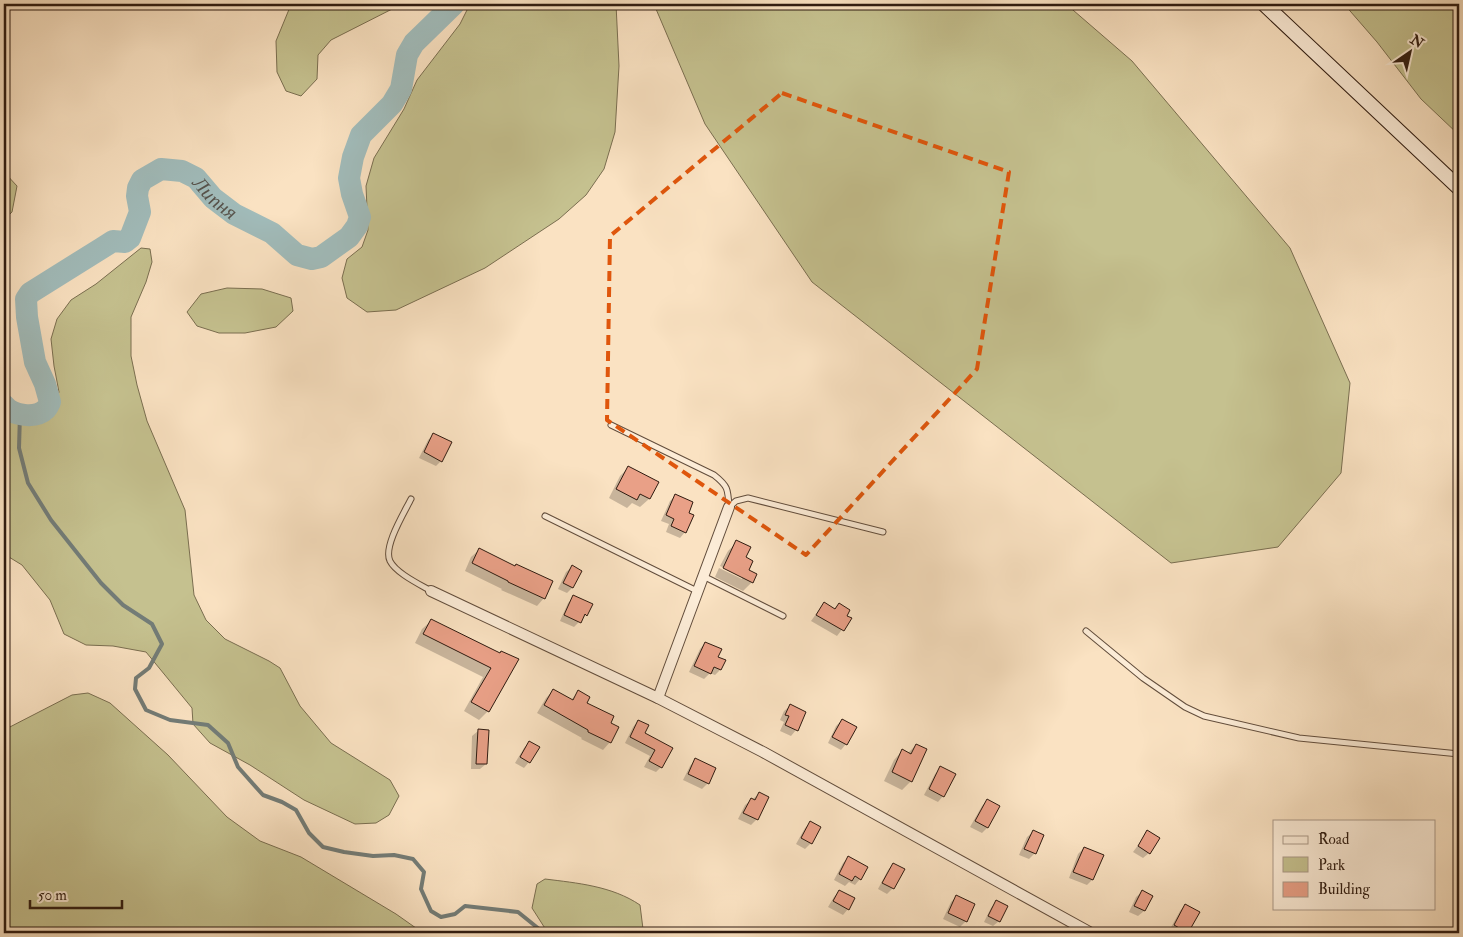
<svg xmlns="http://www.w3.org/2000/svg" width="1463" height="937" viewBox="0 0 1463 937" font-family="'IM FELL Double Pica',serif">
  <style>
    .green { fill: #c5c18f; stroke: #7a6e50 }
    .shadow { fill: #0003 }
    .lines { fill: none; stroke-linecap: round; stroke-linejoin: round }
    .stream { stroke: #737c77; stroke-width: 4 }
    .river { stroke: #a1bcbb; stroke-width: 22 }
    .building { fill: #e9a087; stroke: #2f1b10 }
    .lane-casing { stroke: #624d3c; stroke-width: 7 }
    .street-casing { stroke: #624d3c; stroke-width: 12 }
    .secondary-casing { stroke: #2f1b10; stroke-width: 16 }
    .lane { stroke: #fcecd7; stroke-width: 5 }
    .street { stroke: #fcecd7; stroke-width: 10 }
    .secondary { stroke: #fcecd7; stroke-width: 14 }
    .marked { fill: none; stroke: #df560c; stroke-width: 4; stroke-dasharray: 10 6; stroke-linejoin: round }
    .labels { text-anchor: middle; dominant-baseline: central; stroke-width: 4; stroke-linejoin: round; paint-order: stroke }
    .water-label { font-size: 20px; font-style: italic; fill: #57534c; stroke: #fcecd7 }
  </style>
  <rect width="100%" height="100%" fill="#fae2c2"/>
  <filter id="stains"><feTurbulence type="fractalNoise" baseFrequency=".004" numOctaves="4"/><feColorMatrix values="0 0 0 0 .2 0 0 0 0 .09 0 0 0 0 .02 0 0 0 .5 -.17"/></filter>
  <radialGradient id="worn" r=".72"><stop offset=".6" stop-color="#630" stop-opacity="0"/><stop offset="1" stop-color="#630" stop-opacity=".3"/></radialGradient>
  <g class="green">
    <path d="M 294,4 L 402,4 L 331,40 L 318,55 L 317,79 L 301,96 L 286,91 L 277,72 L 276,41 L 290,7 Z"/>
    <path d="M 470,4 L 616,4 L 619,66 L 615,132 L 604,169 L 586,195 L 559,219 L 485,268 L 396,310 L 367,312 L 347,298 L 342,278 L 347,259 L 362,247 L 368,230 L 366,186 L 374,158 L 404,109 L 417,80 L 460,24 Z"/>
    <path d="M 657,4 L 1066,4 L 1132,61 L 1290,248 L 1350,383 L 1341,473 L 1278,547 L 1171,563 L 812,282 L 705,124 L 656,9 Z"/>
    <path d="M 1344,4 L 1459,4 L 1459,135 L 1421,99 L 1377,42 Z"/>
    <path d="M 4,172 L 17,186 L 12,212 L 4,220 Z"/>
    <path d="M 141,248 L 150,249 L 152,262 L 146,282 L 131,317 L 131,356 L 137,385 L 147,421 L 185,510 L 194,595 L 206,620 L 225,639 L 269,661 L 280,668 L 300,706 L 331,743 L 390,780 L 399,796 L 389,815 L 376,823 L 355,824 L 304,800 L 250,765 L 210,743 L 193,724 L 192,708 L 146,652 L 113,646 L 86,645 L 64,634 L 50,600 L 22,565 L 4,554 L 4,421 C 24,425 33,423 51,414 L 59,392 L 54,366 L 51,339 L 57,319 L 71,300 L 96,284 Z"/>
    <path d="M 227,288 L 262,289 L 291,298 L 293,311 L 276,327 L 245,333 L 219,333 L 197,326 L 187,312 L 201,294 Z"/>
    <path d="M 88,693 L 110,703 L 168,755 L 227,817 L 260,841 L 301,857 L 396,914 L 423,933 L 4,933 L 4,730 L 72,695 Z"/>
    <path d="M 545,879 C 577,883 612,886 640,905 L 643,929 L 637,933 L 548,933 L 532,908 L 537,884 Z"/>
  </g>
  <g class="shadow">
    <path d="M 434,434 L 441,461 L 436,466 L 419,458 L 428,440 Z"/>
    <path d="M 628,468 L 657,482 L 649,499 L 640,507 L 632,503 L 627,508 L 609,498 L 620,476 Z"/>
    <path d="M 676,495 L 687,513 L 685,532 L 680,538 L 666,532 L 669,524 L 661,521 L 670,501 Z"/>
    <path d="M 737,542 L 744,558 L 752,582 L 743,591 L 715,577 L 719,568 L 742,579 L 742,576 L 720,566 L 728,551 Z"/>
    <path d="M 479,550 L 544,598 L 537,606 L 501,590 L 502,589 L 465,571 L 471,557 Z"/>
    <path d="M 572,567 L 581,571 L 572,588 L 567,593 L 558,589 L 566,572 Z"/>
    <path d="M 574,597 L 586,615 L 574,627 L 560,621 L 568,603 Z"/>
    <path d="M 824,603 L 834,609 L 839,604 L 845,616 L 850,619 L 837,636 L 811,621 Z"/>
    <path d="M 431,621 L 499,654 L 517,660 L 488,711 L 479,720 L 464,711 L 483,677 L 415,643 L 422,629 Z"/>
    <path d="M 705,643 L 717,658 L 720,670 L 715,675 L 710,673 L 704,679 L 689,672 L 700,649 Z"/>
    <path d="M 554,690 L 571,700 L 579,691 L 585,703 L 609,723 L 610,742 L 603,750 L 581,739 L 582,738 L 537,713 L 546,698 Z"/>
    <path d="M 790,706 L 796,730 L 791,736 L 780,731 L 784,722 L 780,720 L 784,711 Z"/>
    <path d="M 842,720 L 846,744 L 841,750 L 828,743 L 836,726 Z"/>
    <path d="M 638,721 L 644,734 L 671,748 L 661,767 L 656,772 L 644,767 L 650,756 L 625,743 L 633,727 Z"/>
    <path d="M 478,731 L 486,764 L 480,769 L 471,769 L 472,736 Z"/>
    <path d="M 530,742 L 529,762 L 524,768 L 515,763 L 524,748 Z"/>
    <path d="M 916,745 L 911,781 L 902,790 L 884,781 L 894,760 L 902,751 L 908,753 Z"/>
    <path d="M 695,760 L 708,783 L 702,789 L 683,780 L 690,766 Z"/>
    <path d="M 941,768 L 943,796 L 938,802 L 924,795 L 935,774 Z"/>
    <path d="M 759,794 L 768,798 L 757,819 L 751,825 L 738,819 L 745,805 Z"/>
    <path d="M 987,800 L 987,828 L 982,833 L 970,827 L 982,806 Z"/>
    <path d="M 810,823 L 811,843 L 805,849 L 796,844 L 805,828 Z"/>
    <path d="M 1033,832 L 1043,836 L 1034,854 L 1029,859 L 1019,855 L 1027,837 Z"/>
    <path d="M 1148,832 L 1149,853 L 1143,858 L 1133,852 Z"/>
    <path d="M 1084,848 L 1102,856 L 1092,880 L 1087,885 L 1069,878 L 1078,854 Z"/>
    <path d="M 848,858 L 860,879 L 855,885 L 849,882 L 845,886 L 834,880 L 843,863 Z"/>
    <path d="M 893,864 L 893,888 L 887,894 L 878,889 L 888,870 Z"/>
    <path d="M 839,891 L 848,909 L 843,915 L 828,907 L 834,897 Z"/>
    <path d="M 1142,892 L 1151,896 L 1144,911 L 1138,916 L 1129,912 L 1136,897 Z"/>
    <path d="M 956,897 L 966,921 L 960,927 L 943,919 L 951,902 Z"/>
    <path d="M 996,902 L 999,921 L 993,926 L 984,922 L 991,908 Z"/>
    <path d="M 1185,905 L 1187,932 L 1173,933 L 1169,931 L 1180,911 Z"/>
  </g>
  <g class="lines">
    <path class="stream" d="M 20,414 L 19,448 L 28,483 L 51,520 L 101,583 L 123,605 L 152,624 L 162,644 L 149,668 L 136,678 L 135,689 L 146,710 L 170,720 L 208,725 L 228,743 L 238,767 L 263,795 L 282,802 L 296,810 L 309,833 L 323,847 L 344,852 L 373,856 L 394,855 L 413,859 L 424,872 L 421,889 L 431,911 L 441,917 L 455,914 L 465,906 L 518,912 L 544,933"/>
    <path class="river" id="s1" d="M 4,405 C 12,416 36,419 46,409 C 48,407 49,404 50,402 L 45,384 L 35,362 L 27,317 L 26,299 L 30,293 L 102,248 L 113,241 L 125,242 L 130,238 L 140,212 L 137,196 L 138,188 L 142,180 L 161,169 L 182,171 L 196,178 L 213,198 L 234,214 L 272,233 L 297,255 L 312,259 L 321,257 L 349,237 L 357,226 L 360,217 L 352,194 L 349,178 L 353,157 L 361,135 L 392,104 L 401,89 L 407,55 L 414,43 L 454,4"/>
  </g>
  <g class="building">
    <path d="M 433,433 L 452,442 L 442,462 L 424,452 Z"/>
    <path d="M 628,466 L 659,482 L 650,499 L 640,494 L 637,500 L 616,489 Z"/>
    <path d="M 675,494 L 693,502 L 689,513 L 694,515 L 686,533 L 671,526 L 674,519 L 666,515 Z"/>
    <path d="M 736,540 L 751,547 L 746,557 L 753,561 L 749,570 L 757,574 L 753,583 L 723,568 Z"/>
    <path d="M 479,548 L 515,566 L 516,564 L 553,581 L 545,599 L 508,582 L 508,581 L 472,563 Z"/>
    <path d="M 572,565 L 582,571 L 573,588 L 563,583 Z"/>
    <path d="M 573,595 L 593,604 L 587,616 L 585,614 L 581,623 L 564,615 Z"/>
    <path d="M 824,602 L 835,609 L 839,603 L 850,610 L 847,616 L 852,618 L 844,631 L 816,615 Z"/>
    <path d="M 431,619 L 500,653 L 501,651 L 519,659 L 489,712 L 471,702 L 491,668 L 423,634 Z"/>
    <path d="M 705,642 L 722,649 L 718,657 L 726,660 L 721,670 L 714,667 L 711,674 L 694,666 Z"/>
    <path d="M 553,689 L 573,700 L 578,690 L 590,697 L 587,703 L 614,716 L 611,723 L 619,727 L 611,743 L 588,732 L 588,730 L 544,705 Z"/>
    <path d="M 790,704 L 806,712 L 798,731 L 785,725 L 789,716 L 785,715 Z"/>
    <path d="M 842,719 L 857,727 L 847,745 L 832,737 Z"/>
    <path d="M 638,720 L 649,725 L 645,733 L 673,748 L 662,768 L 649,761 L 655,750 L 630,737 Z"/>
    <path d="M 478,729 L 489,730 L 487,764 L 476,764 Z"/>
    <path d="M 529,741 L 540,747 L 530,763 L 520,757 Z"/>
    <path d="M 916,744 L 927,749 L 912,782 L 892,772 L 902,749 L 911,754 Z"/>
    <path d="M 695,758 L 716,768 L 709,784 L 688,774 Z"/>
    <path d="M 940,766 L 956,774 L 944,797 L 929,789 Z"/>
    <path d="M 759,792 L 769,797 L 758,820 L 743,813 L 751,798 L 755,800 Z"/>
    <path d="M 987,799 L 1000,806 L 988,828 L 975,821 Z"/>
    <path d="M 810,821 L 821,827 L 812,844 L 801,838 Z"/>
    <path d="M 1033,830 L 1044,835 L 1036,854 L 1024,849 Z"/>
    <path d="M 1147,830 L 1160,838 L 1150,854 L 1138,846 Z"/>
    <path d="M 1084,847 L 1104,855 L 1093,880 L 1073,872 Z"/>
    <path d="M 848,856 L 868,867 L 861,880 L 855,876 L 852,881 L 839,874 Z"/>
    <path d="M 893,863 L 905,869 L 894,889 L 882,883 Z"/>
    <path d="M 839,890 L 855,898 L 849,910 L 833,901 Z"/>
    <path d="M 1142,890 L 1153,896 L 1145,911 L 1134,906 Z"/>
    <path d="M 956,895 L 975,904 L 967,922 L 948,913 Z"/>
    <path d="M 996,900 L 1008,906 L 1000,922 L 988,916 Z"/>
    <path d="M 1185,904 L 1200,912 L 1188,933 L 1174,925 Z"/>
  </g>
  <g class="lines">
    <defs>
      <g id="lane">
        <path d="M 611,425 L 714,475 C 728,486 728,489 729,507"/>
        <path d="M 411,499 C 404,513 383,547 390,561 C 396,573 419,584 431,591"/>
        <path d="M 729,507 L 736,501 L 748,498 L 883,532"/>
        <path d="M 545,516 L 697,591"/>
        <path d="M 703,576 L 783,616"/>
        <path d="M 1086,631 L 1143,678 L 1185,707 L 1204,716 L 1299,738 L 1459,754"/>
      </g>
      <g id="street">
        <path d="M 431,591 L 658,698 L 763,752 L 1091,933"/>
        <path d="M 658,698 L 729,507"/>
      </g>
      <path id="secondary" d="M 1264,4 L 1459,188"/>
    </defs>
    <use href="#lane" class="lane-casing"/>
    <use href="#street" class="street-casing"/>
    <use href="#secondary" class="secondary-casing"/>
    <use href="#lane" class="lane"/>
    <use href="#street" class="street"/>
    <use href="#secondary" class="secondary"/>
  </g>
  <path class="marked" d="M 782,93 L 1009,172 L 977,369 L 806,555 L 607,420 L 610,236 Z"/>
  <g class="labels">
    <g class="water-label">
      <text stroke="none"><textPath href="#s1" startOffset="432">Липня</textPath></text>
    </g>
  </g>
  <rect width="1463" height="937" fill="none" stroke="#fae2c2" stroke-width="20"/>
  <rect x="5" y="5" width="1453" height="927" fill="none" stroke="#2f1b10" stroke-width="2.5"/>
  <rect x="10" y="10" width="1443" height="917" fill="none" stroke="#2f1b10"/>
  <rect x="1273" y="820" width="162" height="90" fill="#fcecd7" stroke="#aa9887"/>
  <rect x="1283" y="836" width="25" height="8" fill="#fcecd7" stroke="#aa9887"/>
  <text x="1318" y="844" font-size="15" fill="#2f1b10">Road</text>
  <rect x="1283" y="857" width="25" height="15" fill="#c5c18f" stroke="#aa9887"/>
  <text x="1318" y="870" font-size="15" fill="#2f1b10">Park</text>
  <rect x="1283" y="882" width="25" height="15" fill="#e9a087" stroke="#aa9887"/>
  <text x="1318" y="894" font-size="15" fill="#2f1b10">Building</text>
  <g transform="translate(1410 52) rotate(34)" stroke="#fcecd7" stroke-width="4" paint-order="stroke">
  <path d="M0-4L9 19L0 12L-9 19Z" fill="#2f1b10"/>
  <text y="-8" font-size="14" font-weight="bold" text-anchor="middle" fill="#2f1b10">N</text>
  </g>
  <path d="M30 900v8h92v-8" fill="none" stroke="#2f1b10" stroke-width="2.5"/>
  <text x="38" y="900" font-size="15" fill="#2f1b10" stroke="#fcecd7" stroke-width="4" paint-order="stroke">50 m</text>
  <rect width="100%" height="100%" filter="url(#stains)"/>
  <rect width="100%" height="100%" fill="url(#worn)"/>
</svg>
